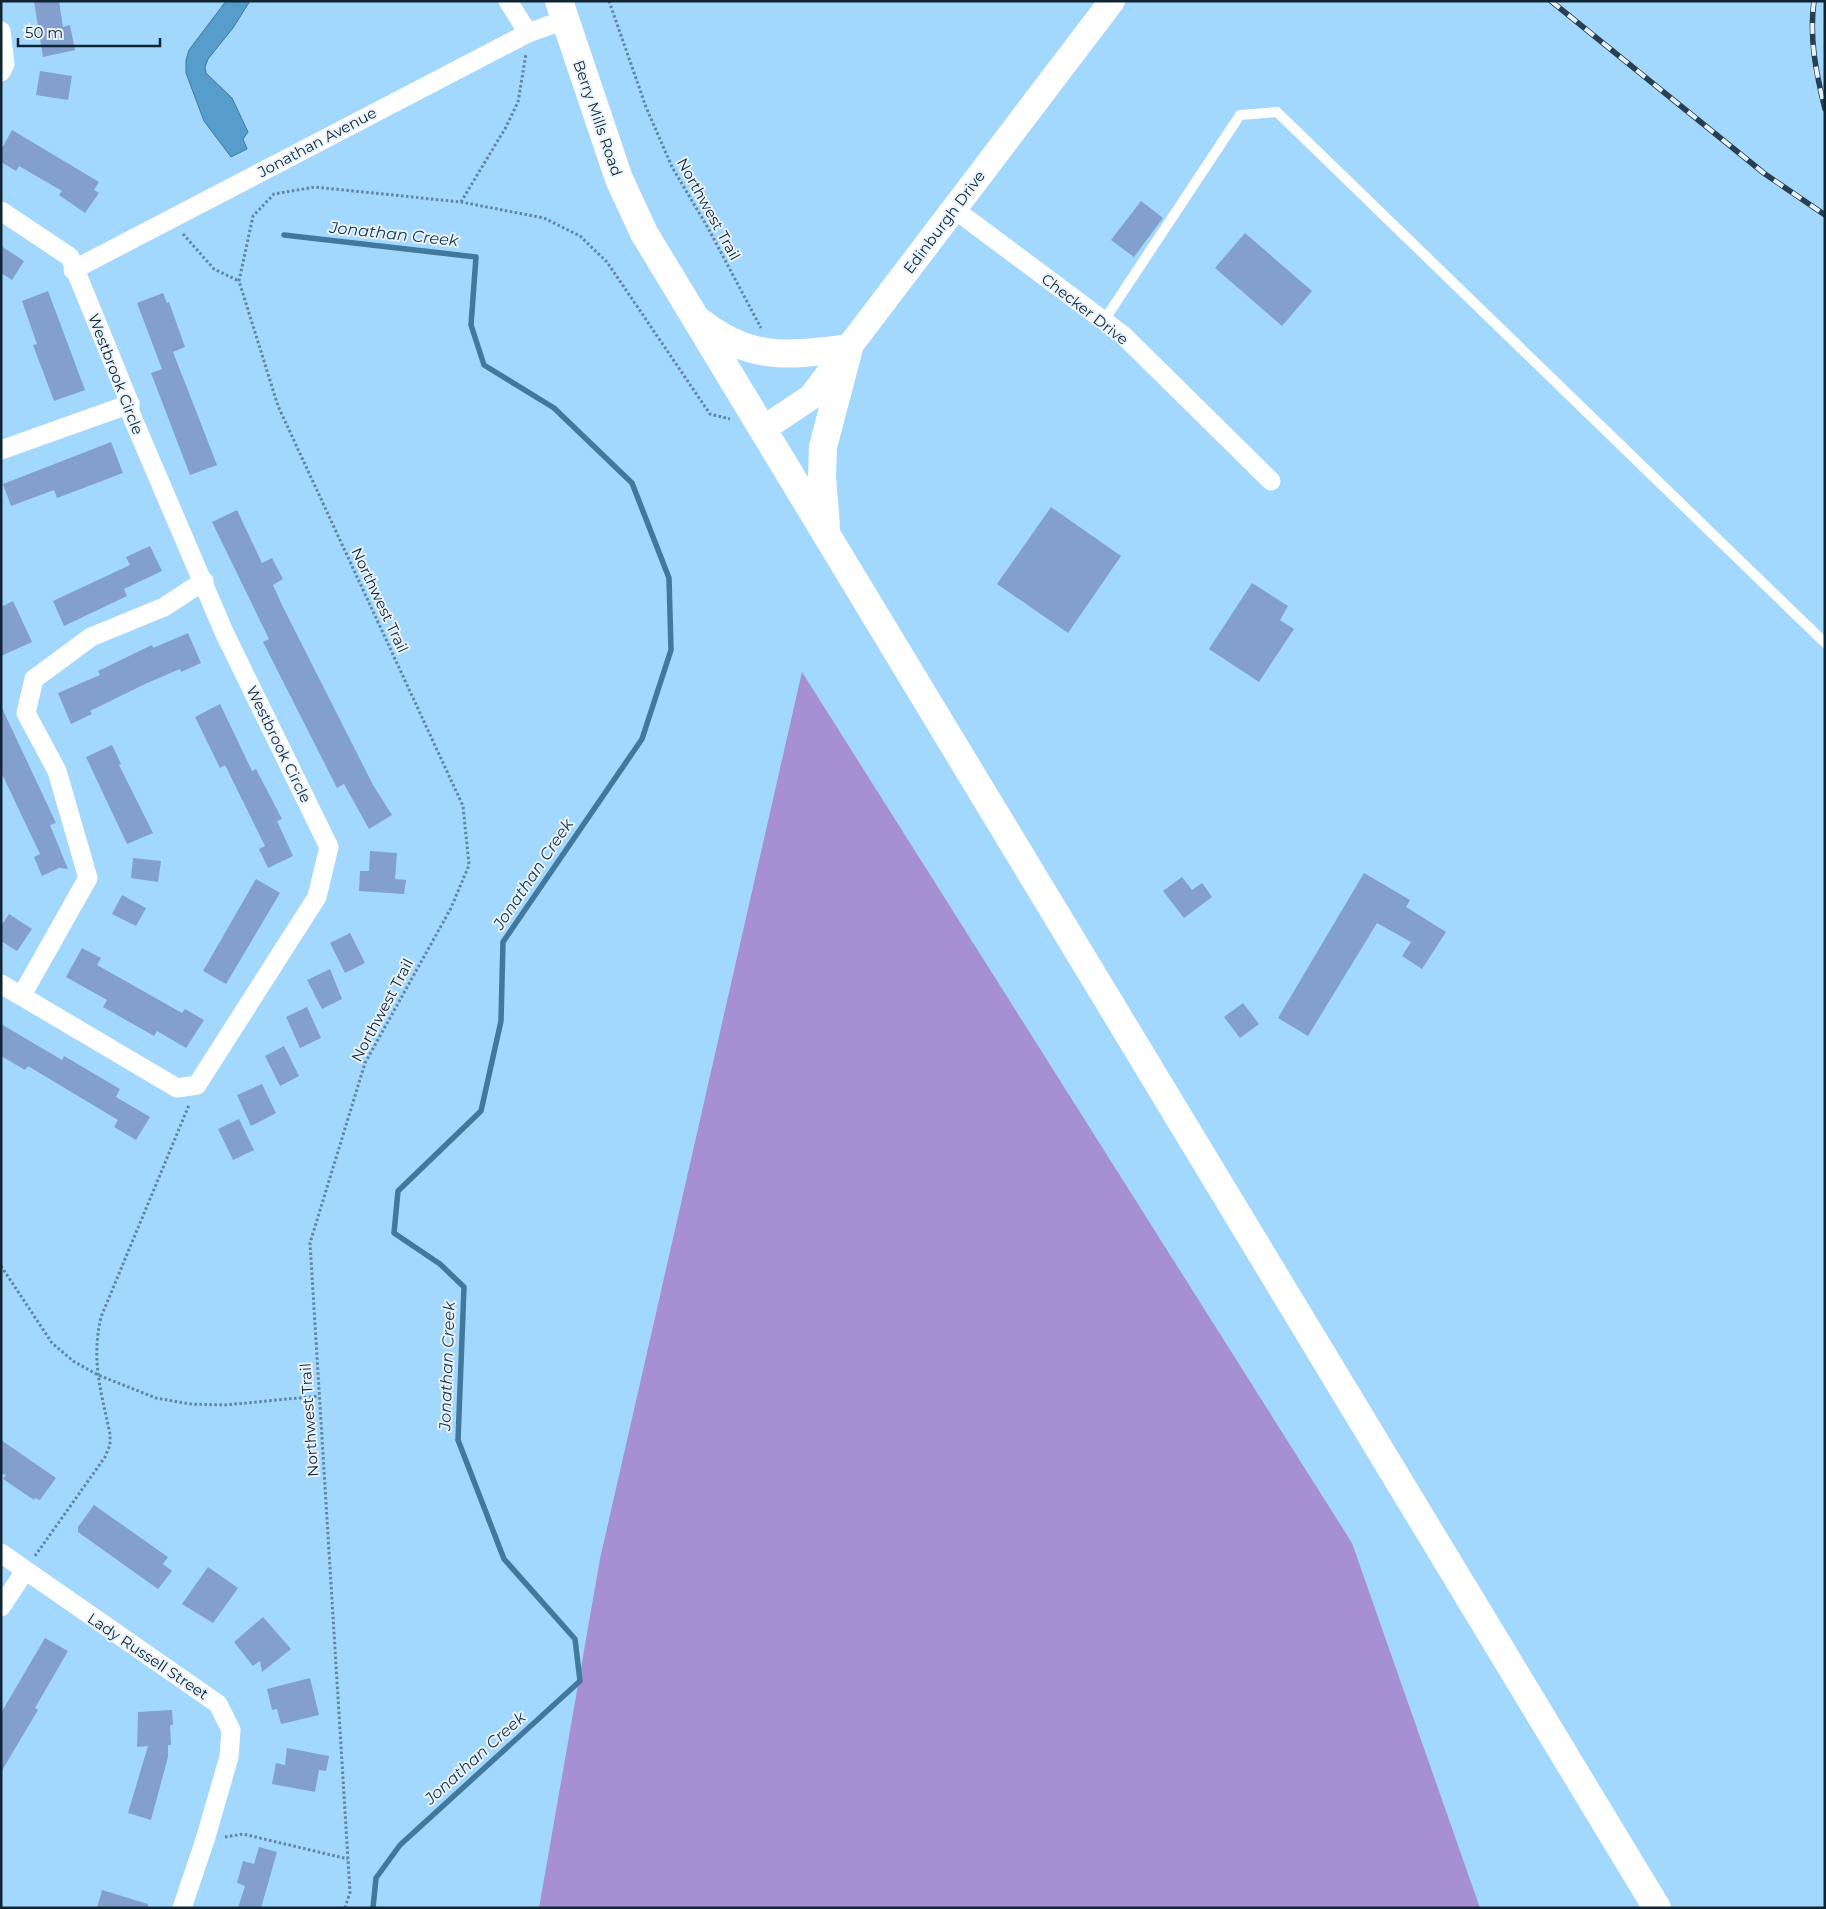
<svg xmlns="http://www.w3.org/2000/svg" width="1826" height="1909" viewBox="0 0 1826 1909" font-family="Montserrat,sans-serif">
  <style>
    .forest { fill: #a68fd2 }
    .water { fill: #569dcc; stroke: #41799e }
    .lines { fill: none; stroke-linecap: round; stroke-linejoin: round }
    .stream { stroke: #41799e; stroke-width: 5.5 }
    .building { fill: #829fce }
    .path { stroke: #5f85a0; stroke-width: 3; stroke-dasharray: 2.5 2.5; stroke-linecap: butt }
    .lane { stroke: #fff; stroke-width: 10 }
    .street { stroke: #fff; stroke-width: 19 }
    .secondary { stroke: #fff; stroke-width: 26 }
    .primary { stroke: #fff; stroke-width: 28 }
    .rail-casing { stroke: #263f51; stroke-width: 5.5 }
    .rail { stroke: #e9f3fb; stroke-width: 4; stroke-dasharray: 11; stroke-linecap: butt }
    .labels { text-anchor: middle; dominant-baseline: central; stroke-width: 4; stroke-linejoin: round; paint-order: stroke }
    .street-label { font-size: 15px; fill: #102533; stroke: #e9f3fb }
    .water-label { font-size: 16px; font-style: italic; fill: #16364a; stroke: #e9f3fb }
  </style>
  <rect width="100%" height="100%" fill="#a3d8fe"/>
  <path class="forest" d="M 802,672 L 1352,1543 L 1480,1908 L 539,1908 L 600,1559 Z"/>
  <path class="water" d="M 226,1 L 250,1 L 233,28 L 208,59 L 205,67 L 206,73 L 232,98 L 248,132 L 243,139 L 247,149 L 231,157 L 204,121 L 186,73 L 186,60 L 189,50 Z"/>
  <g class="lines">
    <path class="stream" d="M 284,235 L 476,257 L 471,325 L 484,365 L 554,408 L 632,483 L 669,578 L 671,650 L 642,739 L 503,942 L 501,1021 L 481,1111 L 398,1191 L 394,1233 L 440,1264 L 464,1287 L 458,1440 L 504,1559 L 575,1639 L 580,1681 L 400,1845 L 376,1878 L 373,1908"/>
  </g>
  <g class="building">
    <path d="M 34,1 L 59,1 L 63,27 L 70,25 L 75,50 L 43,57 Z"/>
    <path d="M 40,71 L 72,76 L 68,100 L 36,95 Z"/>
    <path d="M 12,130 L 99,182 L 94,190 L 99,193 L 85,213 L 59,195 L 62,191 L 19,166 L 16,171 L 1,162 L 1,150 Z"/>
    <path d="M 1141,201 L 1163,218 L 1134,257 L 1111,240 Z"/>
    <path d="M 1245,233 L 1312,291 L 1282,326 L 1215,268 Z"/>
    <path d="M 1,246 L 24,261 L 12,280 L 1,273 Z"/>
    <path d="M 48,291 L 85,390 L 54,401 L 33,345 L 37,344 L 22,301 Z"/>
    <path d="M 163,293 L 167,303 L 169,302 L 185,347 L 173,352 L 217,465 L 190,475 L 151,373 L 162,369 L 137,303 Z"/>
    <path d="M 111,442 L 123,473 L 57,498 L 54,490 L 11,506 L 3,484 Z"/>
    <path d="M 1051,507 L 1121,556 L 1068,633 L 997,584 Z"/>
    <path d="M 237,510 L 262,563 L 272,558 L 283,579 L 273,585 L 282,605 L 373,785 L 392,815 L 369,829 L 344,784 L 337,788 L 263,642 L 269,639 L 212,522 Z"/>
    <path d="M 150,546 L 162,571 L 124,589 L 127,596 L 64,626 L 53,601 L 130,565 L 126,557 Z"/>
    <path d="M 1252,583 L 1288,606 L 1280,620 L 1294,629 L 1259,682 L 1209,649 Z"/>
    <path d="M 13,601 L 32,642 L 1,656 L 1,607 Z"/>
    <path d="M 188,633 L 201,663 L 181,672 L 180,669 L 145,684 L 90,711 L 92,714 L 71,724 L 58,693 L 100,675 L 98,671 L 152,645 L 153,648 Z"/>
    <path d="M 220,704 L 252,771 L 256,769 L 282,819 L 277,821 L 293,856 L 268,868 L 259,849 L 265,846 L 225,765 L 220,768 L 195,717 Z"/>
    <path d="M 1,706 L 56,823 L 50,825 L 68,869 L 59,868 L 42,876 L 34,857 L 40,854 L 1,772 Z"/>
    <path d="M 112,745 L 121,764 L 119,765 L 153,833 L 127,844 L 86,757 Z"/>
    <path d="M 370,851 L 397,853 L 395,879 L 406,880 L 404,894 L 359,891 L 360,871 L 369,871 Z"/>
    <path d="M 133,858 L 161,861 L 158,882 L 131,878 Z"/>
    <path d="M 1364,873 L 1410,900 L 1406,907 L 1446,932 L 1422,969 L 1402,956 L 1411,942 L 1377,923 L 1308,1036 L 1278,1018 Z"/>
    <path d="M 1182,877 L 1192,890 L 1202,883 L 1212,897 L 1184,918 L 1163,891 Z"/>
    <path d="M 256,879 L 280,893 L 226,984 L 203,971 Z"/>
    <path d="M 122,895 L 146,908 L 136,926 L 112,914 Z"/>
    <path d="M 9,914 L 32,929 L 17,951 L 1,941 L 1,926 Z"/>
    <path d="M 350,933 L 365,963 L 345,973 L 330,943 Z"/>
    <path d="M 82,948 L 101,958 L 97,965 L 182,1013 L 185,1009 L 204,1020 L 186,1048 L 157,1031 L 154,1036 L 103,1007 L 107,1000 L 66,977 Z"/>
    <path d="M 330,969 L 342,999 L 322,1009 L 307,980 Z"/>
    <path d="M 1243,1003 L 1259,1024 L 1240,1038 L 1224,1017 Z"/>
    <path d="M 307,1007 L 321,1038 L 300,1048 L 286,1017 Z"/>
    <path d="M 1,1024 L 62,1060 L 64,1056 L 120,1089 L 116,1097 L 150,1117 L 136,1140 L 114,1127 L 118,1120 L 28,1066 L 25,1070 L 1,1056 Z"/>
    <path d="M 284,1046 L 299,1076 L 280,1086 L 265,1056 Z"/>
    <path d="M 262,1084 L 276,1113 L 251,1126 L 237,1095 Z"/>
    <path d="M 239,1119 L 254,1150 L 233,1160 L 218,1129 Z"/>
    <path d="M 1,1440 L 56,1478 L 40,1500 L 35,1498 L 34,1500 L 3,1479 L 6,1475 L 1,1473 Z"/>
    <path d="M 94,1505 L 168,1557 L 163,1564 L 172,1571 L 158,1589 L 78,1532 L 78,1527 Z"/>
    <path d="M 208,1567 L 238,1588 L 213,1623 L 182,1604 Z"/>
    <path d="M 263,1617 L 291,1649 L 262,1672 L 260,1661 L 253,1666 L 234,1642 Z"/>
    <path d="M 45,1638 L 68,1651 L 35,1708 L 38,1710 L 1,1772 L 1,1713 Z"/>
    <path d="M 310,1678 L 319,1715 L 281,1724 L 277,1709 L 272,1710 L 267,1689 Z"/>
    <path d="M 172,1710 L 173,1725 L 170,1725 L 171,1745 L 168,1745 L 168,1757 L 151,1820 L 128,1813 L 148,1746 L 137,1747 L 138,1712 Z"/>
    <path d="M 287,1748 L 329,1756 L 326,1771 L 319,1770 L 315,1792 L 272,1784 L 276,1763 L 285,1765 Z"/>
    <path d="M 259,1847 L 277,1852 L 261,1908 L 238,1908 L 245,1886 L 237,1883 L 243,1861 L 254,1864 Z"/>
    <path d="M 102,1890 L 148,1904 L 148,1908 L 97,1908 Z"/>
  </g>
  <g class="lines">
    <g class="path">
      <path d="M 609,1 L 646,107 L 672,167 L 708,228 L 761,328"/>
      <path d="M 461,202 L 506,127 L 518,102 L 526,54"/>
      <path d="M 183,234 L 214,269 L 239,281"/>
      <path d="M 1,1266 L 52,1343 L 73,1361 L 98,1375 L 156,1398 L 190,1404 L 225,1405 L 319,1396"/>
      <path d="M 35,1556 L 105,1457 L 110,1445 L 110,1434 C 101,1391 91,1361 101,1317 L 189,1105"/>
      <path d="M 225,1837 L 243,1834 L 348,1859"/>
      <path d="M 345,1908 L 350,1892 L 310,1243 L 365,1063 L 451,908 L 469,865 L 463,806 L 278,406 L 239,281 L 253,216 L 274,194 L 315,187 L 461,202 L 544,218 L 580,236 L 607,262 L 710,414 L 730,419"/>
    </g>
    <path class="lane" d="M 1103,322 L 1240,115 L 1277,112 L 1825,643"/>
    <g class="street">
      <path d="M 508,1 L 528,33"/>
      <path d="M 1,31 L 5,64 L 1,72"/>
      <path d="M 954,209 L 1123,335 L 1271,481"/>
      <path d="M 1,211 L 70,257 L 130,404 L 130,412 L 224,632 L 329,847 L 317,897 L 197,1085 L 177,1088 L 1,984"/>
      <path d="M 73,270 L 528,33 L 564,20"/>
      <path d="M 1,450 L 130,404"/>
      <path d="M 22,995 L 88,878 L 57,771 L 26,713 L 34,679 L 91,637 L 164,607 L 204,581"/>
      <path d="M 1,1553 L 218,1704 L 231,1730 L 229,1757 L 205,1840 L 182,1908"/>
      <path d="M 1,1607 L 25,1571"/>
    </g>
    <path class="secondary" d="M 763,429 L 811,397 L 1112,1"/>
    <g class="primary">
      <path d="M 559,1 L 619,179 L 644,233 L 1657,1908"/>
      <path d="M 702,323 C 752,362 790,355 849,348 L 823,447 L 822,477 L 826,526"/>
    </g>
    <defs>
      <g id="rail">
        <path d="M 1551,1 L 1765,174 L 1825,215"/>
        <path d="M 1814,1 C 1809,38 1816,73 1825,109"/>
      </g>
    </defs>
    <use href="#rail" class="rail-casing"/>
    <use href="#rail" class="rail"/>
  </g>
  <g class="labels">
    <g class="street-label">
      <text transform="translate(598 118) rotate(71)">Berry Mills Road</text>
      <text transform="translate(317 142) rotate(-28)">Jonathan Avenue</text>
      <text transform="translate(709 209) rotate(61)">Northwest Trail</text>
      <text transform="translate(944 222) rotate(-53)">Edinburgh Drive</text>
      <text transform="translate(1085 309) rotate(38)">Checker Drive</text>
      <text transform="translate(116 374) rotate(69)">Westbrook Circle</text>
      <text transform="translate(380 600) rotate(65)">Northwest Trail</text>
      <text transform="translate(279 744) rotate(64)">Westbrook Circle</text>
      <text transform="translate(382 1010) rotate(-62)">Northwest Trail</text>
      <text transform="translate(309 1420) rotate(-94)">Northwest Trail</text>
      <text transform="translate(148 1656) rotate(34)">Lady Russell Street</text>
    </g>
    <g class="water-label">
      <text transform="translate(394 234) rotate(6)">Jonathan Creek</text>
      <text transform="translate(533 874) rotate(-56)">Jonathan Creek</text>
      <text transform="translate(447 1366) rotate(-88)">Jonathan Creek</text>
      <text transform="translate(475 1758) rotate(-42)">Jonathan Creek</text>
    </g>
  </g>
  <rect width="1826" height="1909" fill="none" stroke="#102533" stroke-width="5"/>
  <path d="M18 38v8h142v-8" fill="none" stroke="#102533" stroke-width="2.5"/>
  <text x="25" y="38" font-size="15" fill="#102533" stroke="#e9f3fb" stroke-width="4" paint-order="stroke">50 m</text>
</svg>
